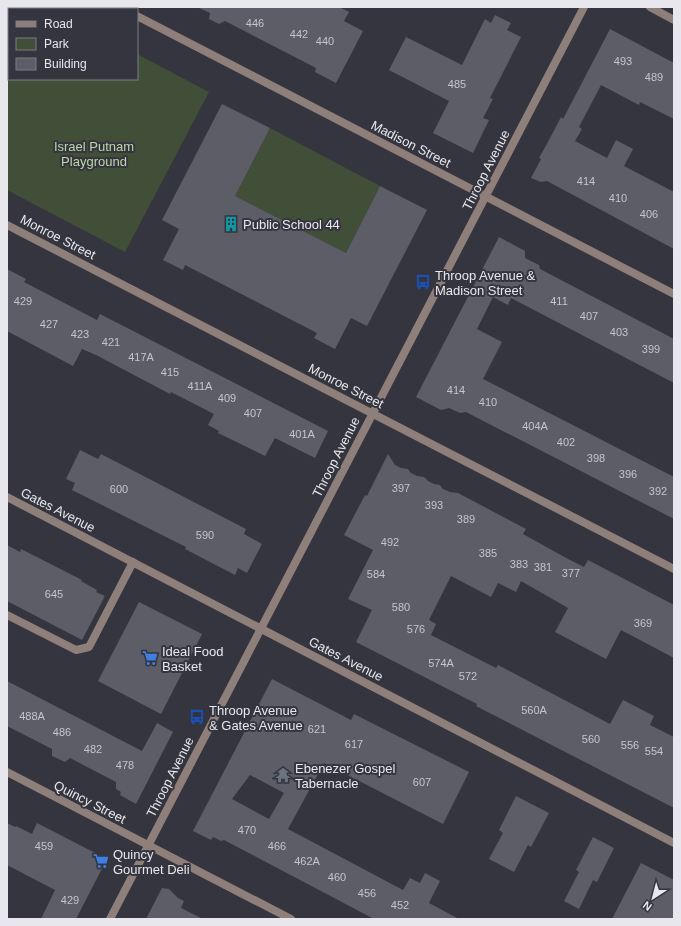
<svg xmlns="http://www.w3.org/2000/svg" width="681" height="926" viewBox="0 0 681 926" font-family="Arial,sans-serif">
  <style>
    .green { fill: #424f38 }
    .building { fill: #5d5d67; fill-rule: evenodd }
    .lines { fill: none; stroke-linecap: round; stroke-linejoin: round }
    .service { stroke: #8e7f7a; stroke-width: 8 }
    .minor { stroke: #8e7f7a; stroke-width: 8 }
    .labels { text-anchor: middle; dominant-baseline: central; stroke-width: 4; stroke-linejoin: round; paint-order: stroke }
    .number-label { font-size: 11px; fill: #c4c4cc }
    .street-label { font-size: 13px; fill: #e7e7ed; stroke: #35353f }
    .park-label { font-size: 13px; fill: #bbd8a5; stroke: #35353f }
    .poi-label { font-size: 13px; fill: #e7e7ed; stroke: #35353f; text-anchor: start }
  </style>
  <rect width="100%" height="100%" fill="#35353f"/>
  <g class="green">
    <path d="M 7,7 L 47,7 L 51,9 L 9,9 L 9,79 L 137,79 L 137,54 L 209,92 L 125,252 L 7,190 Z"/>
    <path d="M 270,128 L 380,186 L 346,253 L 235,196 Z"/>
  </g>
  <g class="building">
    <path d="M 197,7 L 339,7 L 349,12 L 344,21 L 363,31 L 336,83 L 315,72 L 316,68 L 225,21 L 219,24 L 209,19 L 210,13 Z"/>
    <path d="M 495,15 L 511,23 L 507,30 L 521,37 L 490,98 L 493,99 L 483,118 L 489,120 L 473,153 L 433,133 L 449,101 L 389,70 L 406,37 L 462,65 L 485,19 L 491,23 Z"/>
    <path d="M 610,29 L 674,63 L 674,119 L 640,102 L 639,105 L 601,85 L 579,127 L 582,129 L 575,141 L 607,158 L 616,140 L 633,149 L 624,166 L 674,192 L 674,249 L 547,181 L 541,182 L 531,178 L 541,159 L 539,158 L 549,140 L 561,117 L 563,119 Z"/>
    <path d="M 222,104 L 270,128 L 235,196 L 346,253 L 380,186 L 427,210 L 367,326 L 351,318 L 335,349 L 314,338 L 317,333 L 185,265 L 183,270 L 163,260 L 179,229 L 162,220 Z"/>
    <path d="M 499,237 L 525,251 L 525,258 L 539,265 L 540,269 L 674,339 L 674,383 L 511,298 L 508,305 L 493,297 L 477,329 L 502,342 L 483,379 L 674,477 L 674,519 L 466,412 L 460,413 L 449,408 L 441,410 L 416,397 Z"/>
    <path d="M 7,269 L 26,279 L 24,282 L 97,320 L 100,314 L 328,431 L 315,458 L 275,438 L 265,456 L 218,433 L 219,431 L 208,425 L 214,414 L 171,392 L 170,394 L 96,355 L 82,349 L 73,366 L 7,331 Z"/>
    <path d="M 80,450 L 98,459 L 101,454 L 246,529 L 244,534 L 262,544 L 247,573 L 238,568 L 235,575 L 185,549 L 186,547 L 72,490 L 75,483 L 66,479 Z"/>
    <path d="M 388,454 L 395,465 L 401,468 L 408,469 L 411,473 L 417,476 L 424,477 L 428,481 L 434,484 L 440,485 L 443,489 L 450,492 L 458,493 L 526,529 L 523,534 L 568,559 L 584,567 L 588,560 L 674,605 L 674,658 L 621,630 L 606,659 L 555,632 L 568,608 L 521,581 L 516,592 L 498,583 L 491,597 L 451,576 L 429,620 L 436,624 L 431,635 L 496,668 L 498,665 L 610,724 L 623,700 L 654,716 L 650,725 L 674,737 L 674,808 L 476,706 L 477,704 L 356,642 L 372,610 L 348,599 L 373,550 L 344,535 L 365,495 L 367,496 Z"/>
    <path d="M 7,545 L 20,552 L 21,549 L 82,580 L 81,581 L 97,590 L 96,592 L 105,596 L 82,640 L 7,601 Z"/>
    <path d="M 139,602 L 202,634 L 161,714 L 98,681 Z"/>
    <path d="M 272,679 L 351,720 L 354,714 L 469,772 L 443,824 L 324,763 L 288,829 L 403,890 L 410,878 L 420,883 L 425,873 L 440,881 L 429,903 L 459,919 L 374,919 L 224,840 L 221,841 L 213,837 L 211,840 L 193,831 ZM 250,775 L 284,793 L 269,819 L 232,799 Z"/>
    <path d="M 7,681 L 142,751 L 157,723 L 173,732 L 136,804 L 120,795 L 121,792 L 116,789 L 116,782 L 70,758 L 65,762 L 52,756 L 52,749 L 7,726 Z"/>
    <path d="M 516,796 L 549,813 L 531,847 L 528,845 L 514,872 L 489,859 L 503,833 L 499,830 Z"/>
    <path d="M 7,823 L 15,827 L 16,826 L 32,834 L 37,823 L 107,859 L 76,919 L 41,919 L 55,890 L 7,865 Z"/>
    <path d="M 593,837 L 614,848 L 597,882 L 593,880 L 579,909 L 564,901 L 579,872 L 576,870 Z"/>
    <path d="M 641,863 L 674,880 L 674,919 L 612,919 Z"/>
    <path d="M 162,888 L 169,889 L 178,898 L 184,901 L 181,908 L 203,919 L 146,919 Z"/>
  </g>
  <g class="lines">
    <path class="service" d="M 7,615 L 76,650 L 89,647 L 133,562"/>
    <g class="minor">
      <path d="M 120,7 L 124,9"/>
      <path d="M 650,7 L 674,20"/>
      <path d="M 137,16 L 674,294"/>
      <path d="M 7,225 L 674,569"/>
      <path d="M 7,497 L 674,843"/>
      <path d="M 7,772 L 291,919"/>
      <path d="M 110,919 L 584,7"/>
    </g>
  </g>
  <defs>
    <symbol id="building-bare" viewBox="-9 -9 18 18"><path d="M-4-6H4V6H1V3H-1V6H-4ZM-2.5-4.3h1.7v1.8h-1.7ZM.8-4.3h1.7v1.8H.8ZM-2.5-1h1.7V.8h-1.7ZM.8-1h1.7V.8H.8Z" fill="#0f9aa8" stroke="#35353f" stroke-width="2.5" paint-order="stroke"/></symbol>
    <symbol id="bus-bare" viewBox="-9 -9 18 18"><path d="M-5-6H5V4H4V6H2V4H-2V6H-4V4H-5ZM-3.5-4V0h7V-4ZM-3.5 1.2v1.5H-2V1.2ZM2 1.2v1.5H3.5V1.2Z" fill="#1a4fb4" stroke="#35353f" stroke-width="2.5" paint-order="stroke"/></symbol>
    <symbol id="supermarket-bare" viewBox="-9 -9 18 18"><path d="M-6-5.5h2.5l.6 2H6L4.5 2H-2.5L-4.4-4H-6ZM-1.5 3.2a1.3 1.3 0 1 0 .1 0ZM3 3.2a1.3 1.3 0 1 0 .1 0Z" fill="#3f7fe0" stroke="#35353f" stroke-width="2.5" paint-order="stroke"/></symbol>
    <symbol id="temple-bare" viewBox="-9 -9 18 18"><path d="M0-6L5-2H3V0L6.5 2.5H4V6H1.5V3h-3V6H-4V2.5H-6.5L-3 0V-2H-5Z" fill="#6b7280" stroke="#35353f" stroke-width="2.5" paint-order="stroke"/></symbol>
  </defs>
  <g fill-rule="evenodd">
    <use href="#building-bare" x="220" y="213" width="22" height="22"/>
    <use href="#bus-bare" x="412" y="271" width="22" height="22"/>
    <use href="#supermarket-bare" x="139" y="647" width="22" height="22"/>
    <use href="#bus-bare" x="186" y="706" width="22" height="22"/>
    <use href="#temple-bare" x="272" y="764" width="22" height="22"/>
    <use href="#supermarket-bare" x="90" y="850" width="22" height="22"/>
  </g>
  <g class="labels">
    <g class="number-label">
      <text x="255" y="23">446</text>
      <text x="299" y="34">442</text>
      <text x="325" y="41">440</text>
      <text x="623" y="61">493</text>
      <text x="654" y="77">489</text>
      <text x="457" y="84">485</text>
      <text x="586" y="181">414</text>
      <text x="618" y="198">410</text>
      <text x="649" y="214">406</text>
      <text x="23" y="301">429</text>
      <text x="559" y="301">411</text>
      <text x="589" y="316">407</text>
      <text x="49" y="324">427</text>
      <text x="619" y="332">403</text>
      <text x="80" y="334">423</text>
      <text x="111" y="342">421</text>
      <text x="651" y="349">399</text>
      <text x="141" y="357">417A</text>
      <text x="170" y="372">415</text>
      <text x="200" y="386">411A</text>
      <text x="456" y="390">414</text>
      <text x="227" y="398">409</text>
      <text x="488" y="402">410</text>
      <text x="253" y="413">407</text>
      <text x="535" y="426">404A</text>
      <text x="302" y="434">401A</text>
      <text x="566" y="442">402</text>
      <text x="596" y="458">398</text>
      <text x="628" y="474">396</text>
      <text x="401" y="488">397</text>
      <text x="119" y="489">600</text>
      <text x="658" y="491">392</text>
      <text x="434" y="505">393</text>
      <text x="466" y="519">389</text>
      <text x="205" y="535">590</text>
      <text x="390" y="542">492</text>
      <text x="488" y="553">385</text>
      <text x="519" y="564">383</text>
      <text x="543" y="567">381</text>
      <text x="571" y="573">377</text>
      <text x="376" y="574">584</text>
      <text x="54" y="594">645</text>
      <text x="401" y="607">580</text>
      <text x="643" y="623">369</text>
      <text x="416" y="629">576</text>
      <text x="441" y="663">574A</text>
      <text x="468" y="676">572</text>
      <text x="534" y="710">560A</text>
      <text x="32" y="716">488A</text>
      <text x="317" y="729">621</text>
      <text x="62" y="732">486</text>
      <text x="591" y="739">560</text>
      <text x="354" y="744">617</text>
      <text x="630" y="745">556</text>
      <text x="93" y="749">482</text>
      <text x="654" y="751">554</text>
      <text x="125" y="765">478</text>
      <text x="422" y="782">607</text>
      <text x="247" y="830">470</text>
      <text x="44" y="846">459</text>
      <text x="277" y="846">466</text>
      <text x="307" y="861">462A</text>
      <text x="337" y="877">460</text>
      <text x="367" y="893">456</text>
      <text x="70" y="900">429</text>
      <text x="400" y="905">452</text>
    </g>
    <g class="street-label">
      <text transform="translate(411 144) rotate(27)">Madison Street</text>
      <text transform="translate(486 170) rotate(-63)">Throop Avenue</text>
      <text transform="translate(58 237) rotate(27)">Monroe Street</text>
      <text transform="translate(346 386) rotate(27)">Monroe Street</text>
      <text transform="translate(336 457) rotate(-63)">Throop Avenue</text>
      <text transform="translate(58 510) rotate(27)">Gates Avenue</text>
      <text transform="translate(346 659) rotate(27)">Gates Avenue</text>
      <text transform="translate(170 777) rotate(-63)">Throop Avenue</text>
      <text transform="translate(90 802) rotate(27)">Quincy Street</text>
    </g>
    <g class="park-label">
      <text x="94" y="146">Israel Putnam<tspan x="94" dy="15">Playground</tspan></text>
    </g>
    <g class="poi-label">
      <text x="243" y="224">Public School 44</text>
      <text x="435" y="275">Throop Avenue &amp;<tspan x="435" dy="15">Madison Street</tspan></text>
      <text x="162" y="651">Ideal Food<tspan x="162" dy="15">Basket</tspan></text>
      <text x="209" y="710">Throop Avenue<tspan x="209" dy="15">&amp; Gates Avenue</tspan></text>
      <text x="295" y="768">Ebenezer Gospel<tspan x="295" dy="15">Tabernacle</tspan></text>
      <text x="113" y="854">Quincy<tspan x="113" dy="15">Gourmet Deli</tspan></text>
    </g>
  </g>
  <rect width="681" height="926" fill="none" stroke="#e7e7ed" stroke-width="16"/>
  <rect x="8" y="8" width="130" height="72" fill="#35353f" stroke="#7c7c85"/>
  <rect x="16" y="21" width="20" height="6" fill="#8e7f7a" stroke="#7c7c85"/>
  <text x="44" y="28" font-size="12" fill="#e7e7ed">Road</text>
  <rect x="16" y="38" width="20" height="12" fill="#424f38" stroke="#7c7c85"/>
  <text x="44" y="48" font-size="12" fill="#e7e7ed">Park</text>
  <rect x="16" y="58" width="20" height="12" fill="#5d5d67" stroke="#7c7c85"/>
  <text x="44" y="68" font-size="12" fill="#e7e7ed">Building</text>
  <g transform="translate(653 898) rotate(216)" stroke="#35353f" stroke-width="3" paint-order="stroke">
  <path d="M0-3L7 15L0 10L-7 15Z" fill="#e7e7ed"/>
  <text y="-6" font-size="11" font-weight="bold" text-anchor="middle" fill="#e7e7ed">N</text>
  </g>
</svg>
